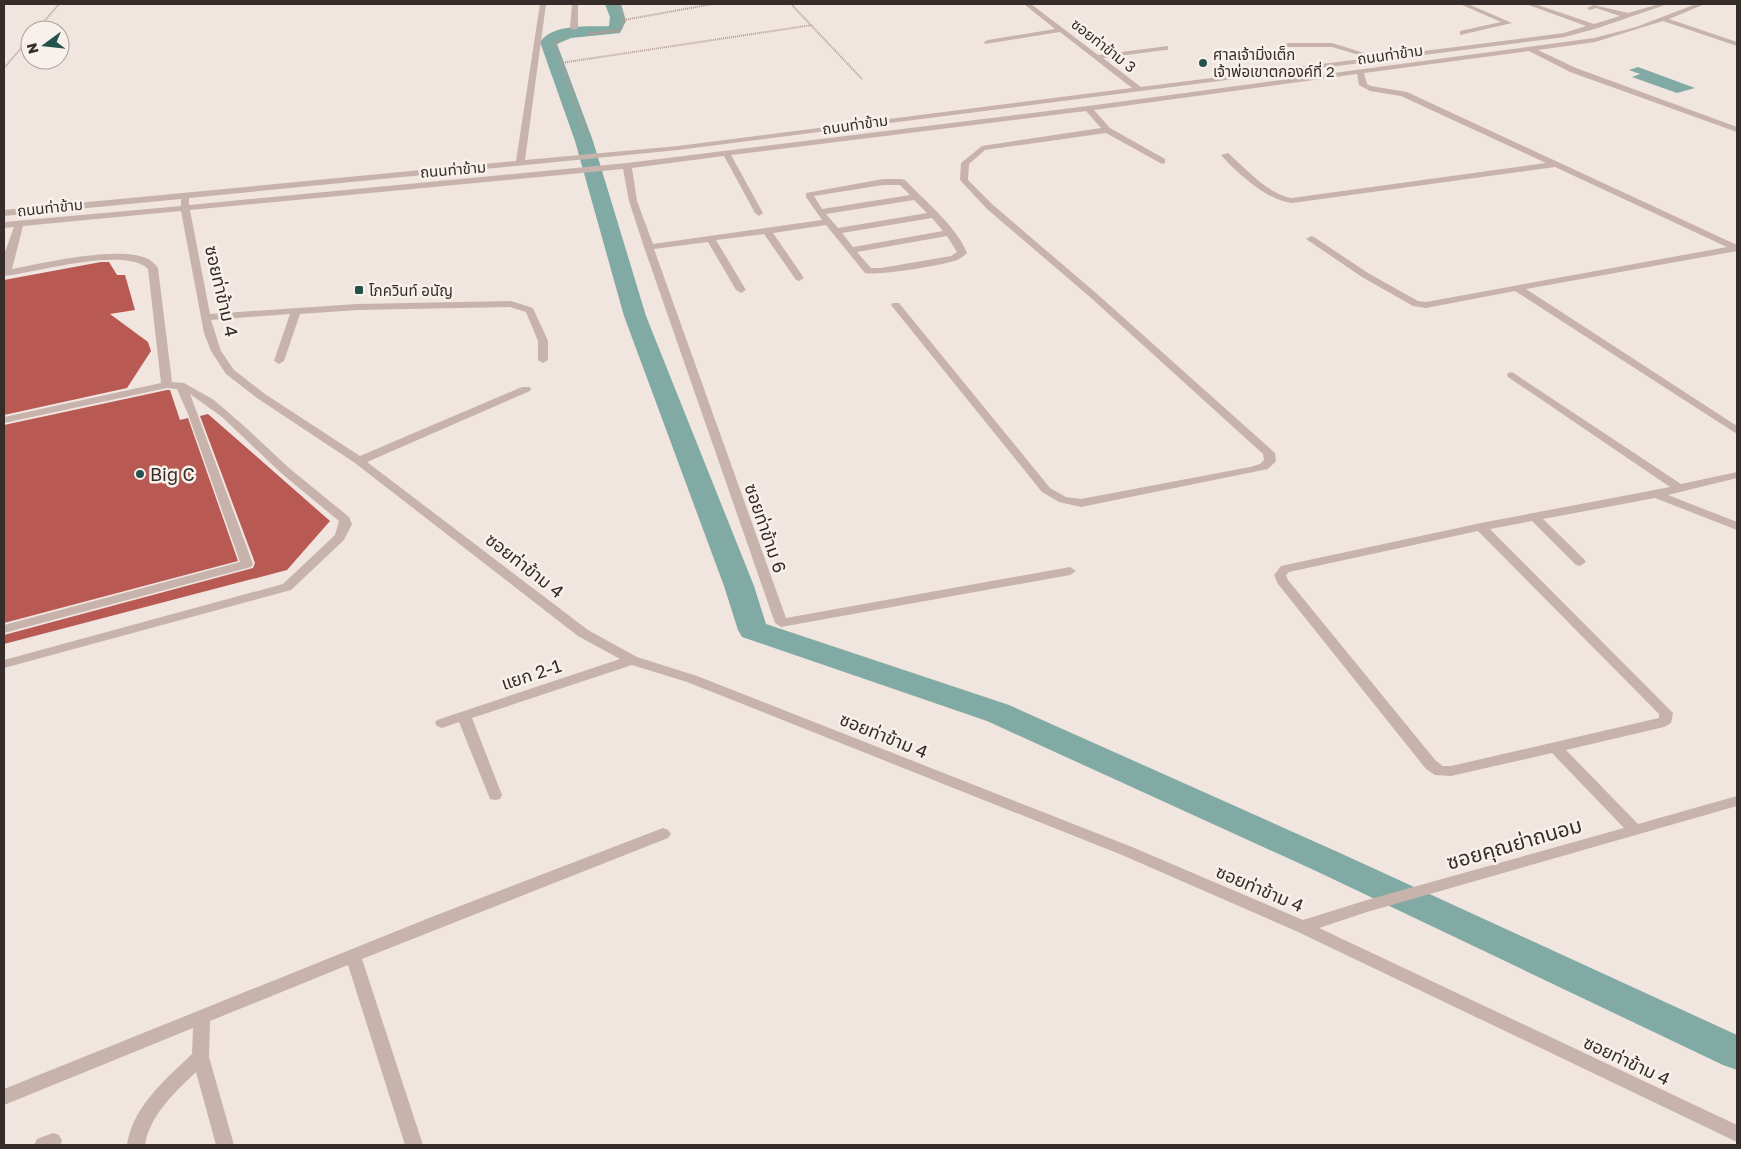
<svg xmlns="http://www.w3.org/2000/svg" width="1741" height="1149" viewBox="0 0 1741 1149" font-family="'Golos Text','Noto Sans Thai',sans-serif">
  <style>
    .water { fill: #81aaa4 }
    .lines { fill: none; stroke-linecap: round; stroke-linejoin: round }
    .canal { fill: #81aaa4; fill-rule: evenodd }
    .building { fill: #b95954 }
    .path { stroke: #b39d96; stroke-width: 2; stroke-dasharray: 1 1; stroke-linecap: butt }
    .minor { fill: #c7b3ac; fill-rule: evenodd }
    .poi-dot { fill: #24534d; stroke: #f8f0eb; stroke-width: 2 }
    .labels { text-anchor: middle; dominant-baseline: central; stroke-width: 5; stroke-linejoin: round; paint-order: stroke }
    .far-street-label { font-size: 15px; fill: #362c2a; stroke: #f8f0eb }
    .far-poi-label { font-size: 15px; fill: #362c2a; stroke: #f8f0eb; text-anchor: start }
    .street-label { font-size: 18px; fill: #362c2a; stroke: #f8f0eb }
    .poi-label { font-size: 18px; fill: #362c2a; stroke: #f8f0eb; text-anchor: start }
    .near-street-label { font-size: 21px; fill: #362c2a; stroke: #f8f0eb }
  </style>
  <rect width="100%" height="100%" fill="#f0e5df"/>
  <path class="water" d="M 1638,67 L 1695,88 L 1677,93 L 1632,77 L 1640,74 L 1629,70 Z"/>
  <g class="lines">
    <path class="canal" d="M 605,4 L 621,4 L 626,21 L 620,33 L 571,38 L 557,44 L 593,141 L 646,316 L 754,586 L 766,624 L 1009,705 L 1340,853 L 1737,1035 L 1737,1070 L 1723,1065 L 1316,871 L 987,721 L 742,637 L 738,630 L 724,586 L 624,316 L 575,141 L 540,42 C 553,23 589,27 609,26 L 610,17 Z"/>
  </g>
  <g class="building">
    <path d="M 101,262 L 109,262 L 117,275 L 125,275 L 135,310 L 110,314 L 148,342 L 151,351 L 127,388 L 4,415 L 4,280 Z"/>
    <path d="M 167,390 L 170,390 L 180,420 L 188,418 L 238,561 L 4,623 L 4,425 Z"/>
    <path d="M 208,414 L 330,521 L 287,570 L 4,644 L 4,635 L 253,568 L 255,563 L 200,416 Z"/>
  </g>
  <g class="lines">
    <g class="path">
      <path d="M 791,4 L 862,79"/>
      <path d="M 624,20 L 713,4"/>
      <path d="M 37,30 L 59,4"/>
      <path d="M 588,34 L 621,30 L 624,20 L 618,4"/>
      <path d="M 562,38 L 555,42 L 555,46 L 588,140"/>
      <path d="M 561,63 L 812,25"/>
      <path d="M 4,68 L 30,38"/>
    </g>
    <g class="minor">
      <path d="M 540,4 L 546,4 L 525,160 L 678,146 L 1132,88 L 1060,32 L 985,44 L 984,42 L 988,40 L 1055,29 L 1024,4 L 1031,4 L 1098,55 L 1168,46 L 1168,50 L 1165,50 L 1103,58 L 1141,87 L 1369,58 L 1332,47 L 1285,47 L 1284,45 L 1288,43 L 1332,43 L 1377,57 L 1564,33 L 1586,26 L 1526,4 L 1535,4 L 1594,24 L 1620,16 L 1596,8 L 1590,10 L 1587,8 L 1594,5 L 1628,13 L 1659,4 L 1668,4 L 1598,28 L 1565,37 L 678,150 L 189,198 L 189,205 L 627,163 L 1088,106 L 1594,38 L 1636,27 L 1696,4 L 1705,4 L 1669,19 L 1737,42 L 1737,46 L 1663,21 L 1595,42 L 1538,50 L 1576,68 L 1737,127 L 1737,132 L 1570,72 L 1529,51 L 1364,73 L 1367,84 L 1371,86 L 1407,92 L 1737,245 L 1737,251 L 1526,289 L 1737,426 L 1737,434 L 1515,291 L 1426,308 L 1413,306 L 1362,277 L 1306,239 L 1311,236 L 1314,237 L 1368,273 L 1418,301 L 1426,302 L 1727,247 L 1555,167 L 1292,203 C 1268,201 1236,172 1221,155 L 1228,153 C 1244,167 1270,196 1292,198 L 1546,163 L 1401,96 L 1370,91 L 1359,85 L 1357,74 L 1094,110 L 1110,128 L 1165,159 L 1165,163 L 1162,164 L 1106,133 L 985,150 L 969,164 L 968,180 L 993,205 L 1096,293 L 1275,453 L 1276,461 L 1268,469 L 1081,507 L 1059,502 L 1042,492 L 891,305 L 893,303 L 899,303 L 1050,488 L 1066,497 L 1081,499 L 1250,467 L 1260,464 L 1264,460 L 1263,454 L 1090,297 L 987,209 L 960,180 L 961,163 L 982,146 L 1101,128 L 1086,111 L 731,155 L 763,213 L 759,216 L 755,213 L 724,156 L 632,168 L 637,201 L 653,244 L 822,220 L 806,197 L 806,193 L 883,179 L 902,179 L 905,180 C 924,200 957,227 967,253 C 964,256 961,258 957,260 C 945,265 877,276 865,273 L 826,225 L 773,233 L 804,278 L 799,281 L 796,280 L 764,234 L 716,240 L 746,290 L 741,293 L 736,290 L 708,242 L 654,249 L 786,618 L 1070,567 L 1076,571 L 1070,575 L 781,627 L 775,623 L 644,247 L 629,201 L 623,169 L 190,210 L 210,314 L 357,304 L 511,301 L 533,308 L 548,341 L 548,360 L 543,363 L 538,360 L 538,341 L 526,312 L 510,307 L 357,310 L 300,314 L 284,361 L 279,364 L 274,361 L 290,314 L 211,320 L 221,351 L 234,370 L 265,394 L 360,456 L 522,387 L 530,387 L 531,389 L 530,391 L 367,462 L 588,630 L 637,657 L 697,676 L 1132,847 L 1303,920 L 1367,900 L 1624,828 L 1552,753 L 1451,776 L 1435,775 L 1426,769 L 1278,584 L 1274,575 L 1281,566 L 1481,523 L 1670,487 L 1508,377 L 1507,375 L 1508,373 L 1512,372 L 1681,484 L 1737,472 L 1737,478 L 1668,495 L 1737,522 L 1737,530 L 1655,498 L 1543,519 L 1584,559 L 1586,562 L 1580,566 L 1576,565 L 1532,521 L 1490,529 L 1673,713 L 1671,723 L 1664,727 L 1566,750 L 1638,824 L 1737,796 L 1737,806 L 1367,912 L 1319,928 L 1737,1125 L 1737,1142 L 1296,931 L 1122,855 L 687,682 L 632,665 L 472,718 L 502,795 L 500,799 L 495,800 L 490,799 L 459,722 L 442,728 L 437,726 L 435,723 L 437,720 L 620,659 L 578,636 L 355,463 L 257,398 L 226,374 L 211,351 L 204,333 L 181,211 L 23,226 L 12,269 C 43,263 117,246 146,258 C 151,260 155,264 158,268 L 172,382 L 184,383 L 214,400 L 244,426 L 289,468 L 349,517 L 352,524 L 344,540 L 291,590 L 4,668 L 4,660 L 283,584 L 335,535 L 339,521 L 281,473 L 222,417 L 190,394 L 253,564 L 251,567 L 4,633 L 4,625 L 240,562 L 188,414 L 177,389 L 167,388 L 4,423 L 4,417 L 161,383 L 148,269 C 125,246 35,273 4,276 L 5,252 L 14,227 L 4,228 L 4,222 L 181,206 L 181,199 L 4,216 L 4,210 L 516,161 ZM 883,185 L 900,185 L 910,195 L 822,209 L 814,196 ZM 914,200 L 927,213 L 838,228 L 826,214 ZM 932,218 L 943,231 L 853,247 L 842,233 ZM 947,236 L 957,252 L 951,256 L 881,268 L 871,268 L 857,252 ZM 1478,531 L 1659,714 L 1659,718 L 1451,766 L 1443,766 L 1436,761 L 1288,580 L 1286,575 L 1289,572 Z"/>
      <path d="M 572,4 L 578,4 L 578,28 L 574,30 L 570,28 Z"/>
      <path d="M 1460,4 L 1468,4 L 1512,23 L 1460,35 L 1460,31 L 1501,22 Z"/>
      <path d="M 663,828 L 668,830 L 671,834 L 668,838 L 362,959 L 423,1145 L 405,1145 L 348,965 L 210,1021 L 209,1057 L 234,1145 L 216,1145 L 196,1072 C 174,1093 150,1115 145,1145 L 127,1145 C 133,1106 165,1080 192,1054 L 193,1028 L 4,1105 L 4,1089 L 429,918 Z"/>
      <path d="M 53,1133 L 59,1135 L 62,1141 L 60,1145 L 34,1145 L 37,1139 Z"/>
    </g>
  </g>
  <g class="poi-dot">
    <circle cx="1203" cy="63" r="5"/>
    <rect x="354" y="285" width="10" height="10" rx="2.5"/>
    <circle cx="140" cy="474" r="5"/>
  </g>
  <g class="labels">
    <g class="far-street-label">
      <text transform="translate(1104 45) rotate(38)">ซอยท่าข้าม 3</text>
      <text transform="translate(1390 54) rotate(-8)">ถนนท่าข้าม</text>
      <text transform="translate(855 124) rotate(-8)">ถนนท่าข้าม</text>
      <text transform="translate(453 169) rotate(-5)">ถนนท่าข้าม</text>
      <text transform="translate(50 207) rotate(-6)">ถนนท่าข้าม</text>
    </g>
    <g class="far-poi-label">
      <text x="1213" y="54">ศาลเจ้ามิ่งเต็ก<tspan x="1213" dy="17">เจ้าพ่อเขาตกองค์ที่ 2</tspan></text>
      <text x="369" y="290">โภควินท์ อนัญ</text>
    </g>
    <g class="street-label">
      <text transform="translate(222 291) rotate(77)">ซอยท่าข้าม 4</text>
      <text transform="translate(766 528) rotate(71)">ซอยท่าข้าม 6</text>
      <text transform="translate(525 565) rotate(38)">ซอยท่าข้าม 4</text>
      <text transform="translate(531 674) rotate(-18)">แยก 2-1</text>
      <text transform="translate(884 735) rotate(22)">ซอยท่าข้าม 4</text>
      <text transform="translate(1260 888) rotate(23)">ซอยท่าข้าม 4</text>
      <text transform="translate(1627 1060) rotate(25)">ซอยท่าข้าม 4</text>
    </g>
    <g class="poi-label">
      <text x="150" y="474">Big C</text>
    </g>
    <g class="near-street-label">
      <text transform="translate(1514 843) rotate(-16)">ซอยคุณย่าถนอม</text>
    </g>
  </g>
  <rect width="1741" height="1149" fill="none" stroke="#362c2a" stroke-width="10"/>
  <g transform="translate(45 45) rotate(255)"><circle r="24" fill="#f8f0eb" stroke="#aaa29e"/>
  <path d="M0-4L9 19L0 12L-9 19Z" fill="#24534d"/>
  <text y="-8" font-size="14" font-weight="bold" text-anchor="middle" fill="#362c2a">N</text>
  </g>
</svg>
